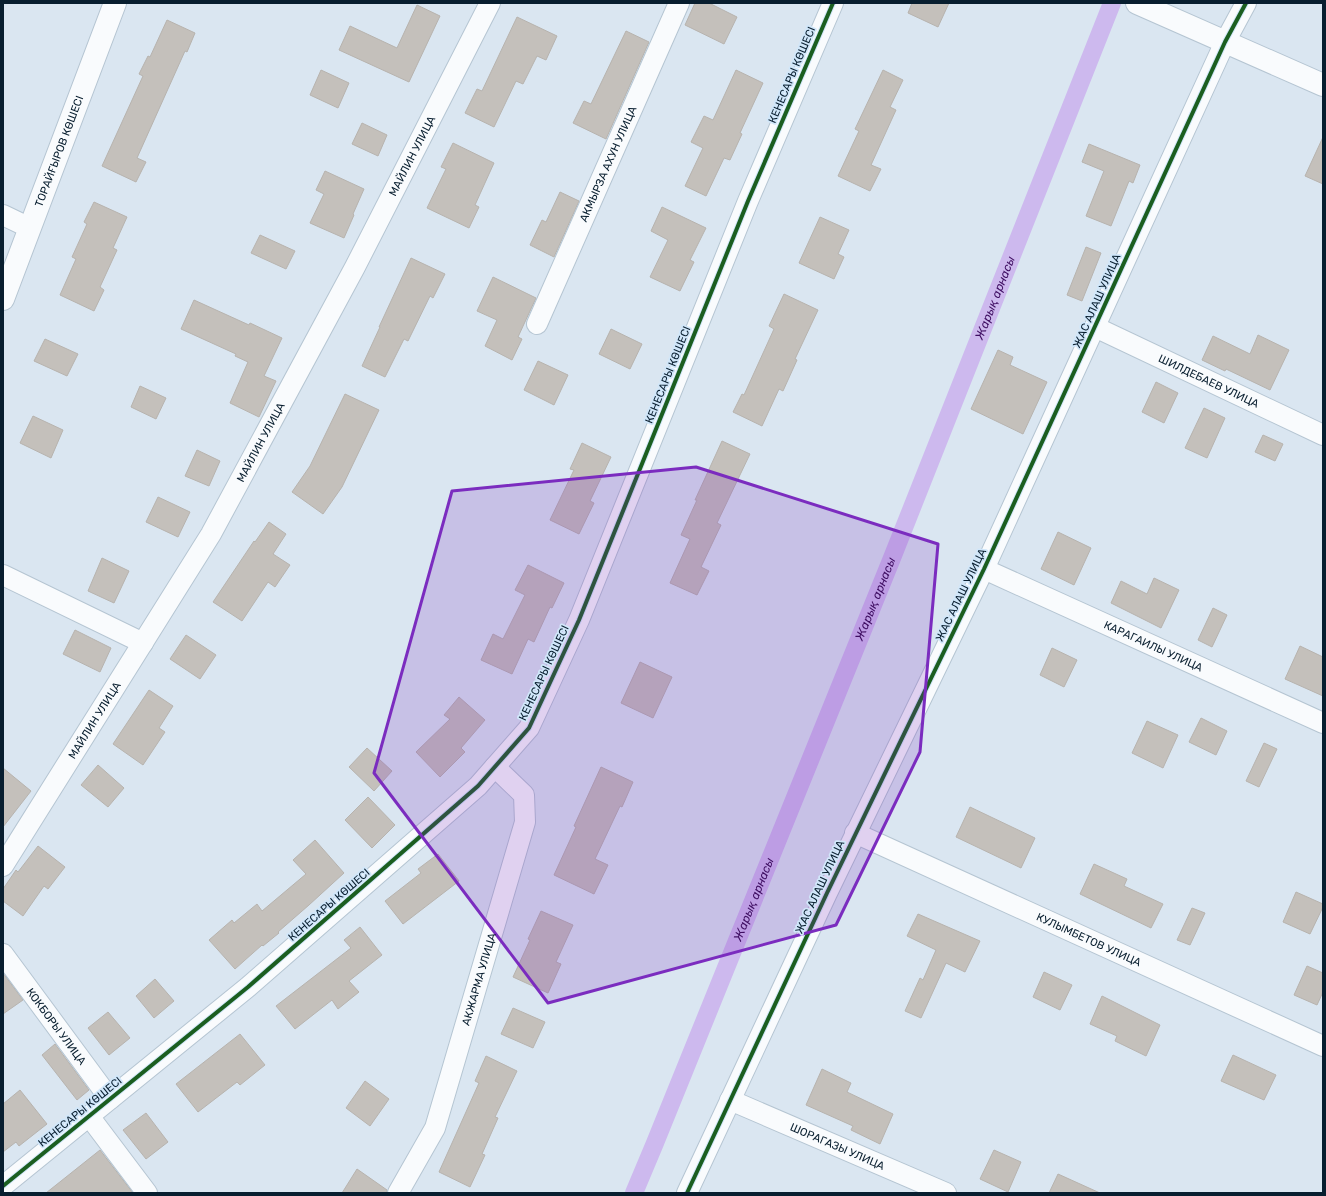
<svg xmlns="http://www.w3.org/2000/svg" width="1326" height="1196" viewBox="0 0 1326 1196" font-family="Rubik,sans-serif">
  <style>
    .lines { fill: none; stroke-linecap: round; stroke-linejoin: round }
    .canal { stroke: #cdb9ee; stroke-width: 18 }
    .building { fill: #c4c0bb; stroke: #b7b3ae }
    .street-casing { stroke: #b5c5d2; stroke-width: 22 }
    .secondary-casing { stroke: #b5c5d2; stroke-width: 24 }
    .street { stroke: #f9fbfd; stroke-width: 20 }
    .secondary { stroke: #f9fbfd; stroke-width: 22 }
    .cycleway-casing { stroke: #d1e7fa; stroke-width: 6 }
    .cycleway { stroke: #1b5e20; stroke-width: 4 }
    .marked { fill: #7b2cbf; fill-opacity: 0.2; stroke: #7b2cbf; stroke-width: 3; stroke-linejoin: round }
    .labels { text-anchor: middle; dominant-baseline: central; stroke-width: 3.5; stroke-linejoin: round; paint-order: stroke }
    .street-label { font-size: 11px; fill: #081e2f; stroke: #d1e7fa }
    .water-label { font-size: 12px; font-style: italic; fill: #3f0e62; stroke: #d1e7fa }
  </style>
  <rect width="100%" height="100%" fill="#dae6f1"/>
  <g class="lines">
    <path class="canal" id="s1" d="M 634,1193 L 655,1143 L 892,558 L 1112,3"/>
  </g>
  <g class="building">
    <path d="M 695,3 L 709,3 L 737,17 L 724,44 L 685,25 Z"/>
    <path d="M 912,3 L 949,3 L 938,27 L 908,13 Z"/>
    <path d="M 417,5 L 440,16 L 409,82 L 339,50 L 350,26 L 397,48 Z"/>
    <path d="M 517,17 L 557,36 L 546,60 L 537,56 L 523,84 L 516,81 L 494,127 L 465,113 L 477,89 L 482,91 Z"/>
    <path d="M 167,20 L 195,33 L 187,52 L 185,51 L 137,158 L 146,162 L 136,182 L 102,166 L 143,76 L 139,74 L 148,56 L 150,57 Z"/>
    <path d="M 626,31 L 649,42 L 606,139 L 573,123 L 584,101 L 591,104 Z"/>
    <path d="M 321,70 L 349,83 L 338,108 L 310,95 Z"/>
    <path d="M 736,70 L 763,83 L 740,133 L 742,134 L 730,160 L 724,158 L 706,196 L 685,186 L 703,148 L 691,142 L 704,116 L 713,120 Z"/>
    <path d="M 883,70 L 903,80 L 890,107 L 896,110 L 871,165 L 881,169 L 870,191 L 838,176 L 859,131 L 855,129 Z"/>
    <path d="M 362,123 L 387,135 L 378,156 L 352,144 Z"/>
    <path d="M 1323,137 L 1323,184 L 1305,176 Z"/>
    <path d="M 453,143 L 494,163 L 475,205 L 479,207 L 469,228 L 427,208 L 446,169 L 441,167 Z"/>
    <path d="M 1089,144 L 1140,165 L 1133,183 L 1129,181 L 1111,226 L 1086,216 L 1104,171 L 1082,162 Z"/>
    <path d="M 325,171 L 364,189 L 353,214 L 354,215 L 344,238 L 310,223 L 324,194 L 316,190 Z"/>
    <path d="M 560,192 L 579,201 L 554,257 L 530,245 L 542,220 L 546,222 Z"/>
    <path d="M 94,202 L 127,217 L 113,248 L 117,250 L 100,287 L 104,290 L 94,311 L 60,295 L 76,259 L 72,257 L 87,224 L 84,222 Z"/>
    <path d="M 662,207 L 706,228 L 690,260 L 694,262 L 680,291 L 650,277 L 668,240 L 651,231 Z"/>
    <path d="M 820,217 L 849,230 L 838,254 L 844,257 L 834,279 L 799,263 Z"/>
    <path d="M 260,235 L 295,251 L 286,269 L 251,253 Z"/>
    <path d="M 1086,247 L 1101,253 L 1082,301 L 1067,295 Z"/>
    <path d="M 411,258 L 445,274 L 433,298 L 430,296 L 408,341 L 404,339 L 385,377 L 362,366 L 380,327 L 379,327 Z"/>
    <path d="M 493,277 L 536,298 L 518,337 L 522,339 L 512,360 L 485,346 L 497,320 L 477,311 Z"/>
    <path d="M 784,294 L 818,310 L 795,359 L 797,360 L 783,391 L 779,389 L 762,426 L 733,412 L 742,394 L 744,395 L 774,329 L 769,326 Z"/>
    <path d="M 194,300 L 249,325 L 250,323 L 282,338 L 264,376 L 276,381 L 259,417 L 230,403 L 248,362 L 235,356 L 236,354 L 181,329 Z"/>
    <path d="M 611,329 L 642,344 L 630,369 L 599,354 Z"/>
    <path d="M 1258,335 L 1289,350 L 1270,390 L 1226,369 L 1225,371 L 1202,360 L 1213,336 L 1250,354 Z"/>
    <path d="M 45,339 L 78,354 L 67,376 L 34,361 Z"/>
    <path d="M 998,350 L 1013,357 L 1010,365 L 1047,382 L 1023,434 L 971,409 Z"/>
    <path d="M 538,361 L 568,375 L 554,405 L 524,390 Z"/>
    <path d="M 1156,382 L 1178,393 L 1164,423 L 1142,412 Z"/>
    <path d="M 140,386 L 166,398 L 156,419 L 131,407 Z"/>
    <path d="M 345,394 L 379,410 L 342,487 L 323,514 L 292,492 L 310,466 Z"/>
    <path d="M 1204,408 L 1225,418 L 1207,458 L 1185,448 Z"/>
    <path d="M 33,416 L 63,430 L 51,458 L 20,443 Z"/>
    <path d="M 1263,435 L 1283,444 L 1275,461 L 1255,452 Z"/>
    <path d="M 722,441 L 750,454 L 717,523 L 721,525 L 701,567 L 709,571 L 697,595 L 670,583 L 690,539 L 681,535 L 697,500 L 695,500 Z"/>
    <path d="M 582,443 L 611,457 L 590,501 L 594,503 L 579,534 L 550,520 L 574,470 L 570,469 Z"/>
    <path d="M 197,450 L 220,461 L 209,486 L 185,476 Z"/>
    <path d="M 158,497 L 190,512 L 178,537 L 146,522 Z"/>
    <path d="M 269,522 L 286,534 L 273,554 L 290,565 L 275,587 L 268,582 L 242,621 L 213,602 L 254,541 L 255,542 Z"/>
    <path d="M 1058,532 L 1091,548 L 1074,585 L 1041,569 Z"/>
    <path d="M 102,558 L 129,571 L 114,603 L 88,591 Z"/>
    <path d="M 528,565 L 564,583 L 552,608 L 550,607 L 534,642 L 528,639 L 512,674 L 481,660 L 493,634 L 503,639 L 525,595 L 515,590 Z"/>
    <path d="M 1154,578 L 1179,590 L 1161,628 L 1111,603 L 1121,581 L 1147,594 Z"/>
    <path d="M 1213,608 L 1227,615 L 1212,647 L 1198,640 Z"/>
    <path d="M 75,630 L 111,648 L 100,672 L 63,654 Z"/>
    <path d="M 186,635 L 216,655 L 200,679 L 170,659 Z"/>
    <path d="M 1300,646 L 1323,657 L 1323,696 L 1285,679 Z"/>
    <path d="M 1052,648 L 1077,660 L 1064,687 L 1040,675 Z"/>
    <path d="M 640,662 L 672,677 L 653,718 L 621,703 Z"/>
    <path d="M 149,690 L 173,706 L 159,728 L 165,732 L 143,765 L 113,744 Z"/>
    <path d="M 459,697 L 485,720 L 461,748 L 465,752 L 440,777 L 416,752 L 450,719 L 444,715 Z"/>
    <path d="M 1201,718 L 1227,731 L 1216,755 L 1189,742 Z"/>
    <path d="M 1147,721 L 1178,735 L 1163,768 L 1132,753 Z"/>
    <path d="M 1264,743 L 1277,749 L 1259,787 L 1246,781 Z"/>
    <path d="M 367,748 L 392,771 L 374,791 L 349,767 Z"/>
    <path d="M 98,765 L 124,788 L 108,807 L 81,785 Z"/>
    <path d="M 601,767 L 633,782 L 622,807 L 620,806 L 595,859 L 608,865 L 594,894 L 554,875 L 576,827 L 574,826 Z"/>
    <path d="M 3,768 L 31,791 L 3,827 Z"/>
    <path d="M 368,797 L 395,825 L 372,848 L 345,820 Z"/>
    <path d="M 970,807 L 1035,838 L 1021,868 L 956,837 Z"/>
    <path d="M 315,840 L 344,873 L 309,905 L 278,932 L 279,933 L 263,946 L 262,945 L 235,969 L 209,940 L 232,920 L 234,923 L 257,904 L 262,911 L 306,874 L 293,860 Z"/>
    <path d="M 38,846 L 65,867 L 48,889 L 44,886 L 23,916 L 3,901 L 3,889 L 16,870 L 18,872 Z"/>
    <path d="M 438,854 L 459,881 L 403,924 L 385,901 L 421,873 L 418,869 Z"/>
    <path d="M 1094,864 L 1127,879 L 1124,886 L 1163,904 L 1151,928 L 1080,894 Z"/>
    <path d="M 1296,892 L 1323,904 L 1323,907 L 1310,934 L 1283,922 Z"/>
    <path d="M 1192,908 L 1205,913 L 1190,945 L 1177,940 Z"/>
    <path d="M 541,911 L 573,925 L 556,962 L 561,964 L 548,993 L 513,977 L 530,940 L 528,939 Z"/>
    <path d="M 918,914 L 980,941 L 965,972 L 946,963 L 921,1018 L 905,1011 L 920,978 L 923,980 L 936,950 L 907,936 Z"/>
    <path d="M 360,927 L 382,955 L 349,981 L 359,992 L 338,1009 L 332,1000 L 295,1029 L 276,1006 L 351,948 L 344,940 Z"/>
    <path d="M 1307,966 L 1323,973 L 1323,992 L 1317,1005 L 1294,995 Z"/>
    <path d="M 1044,972 L 1072,985 L 1060,1010 L 1033,997 Z"/>
    <path d="M 3,973 L 23,1000 L 3,1014 Z"/>
    <path d="M 155,979 L 174,1001 L 154,1018 L 136,996 Z"/>
    <path d="M 1102,996 L 1160,1025 L 1146,1056 L 1115,1041 L 1117,1036 L 1090,1024 Z"/>
    <path d="M 513,1008 L 545,1022 L 533,1048 L 501,1034 Z"/>
    <path d="M 108,1012 L 130,1038 L 109,1055 L 88,1028 Z"/>
    <path d="M 240,1034 L 265,1065 L 240,1085 L 237,1082 L 198,1112 L 176,1084 Z"/>
    <path d="M 55,1044 L 89,1090 L 77,1100 L 42,1055 Z"/>
    <path d="M 1233,1055 L 1276,1075 L 1264,1100 L 1221,1081 Z"/>
    <path d="M 486,1056 L 517,1071 L 495,1117 L 498,1118 L 482,1154 L 485,1155 L 470,1187 L 439,1172 L 479,1083 L 475,1081 Z"/>
    <path d="M 822,1069 L 851,1083 L 847,1092 L 893,1114 L 880,1144 L 851,1130 L 853,1126 L 806,1105 Z"/>
    <path d="M 365,1081 L 389,1099 L 370,1126 L 346,1108 Z"/>
    <path d="M 20,1090 L 47,1124 L 19,1146 L 16,1142 L 3,1152 L 3,1104 Z"/>
    <path d="M 146,1113 L 168,1142 L 146,1159 L 123,1130 Z"/>
    <path d="M 100,1150 L 133,1193 L 46,1193 Z"/>
    <path d="M 994,1150 L 1021,1162 L 1008,1192 L 980,1179 Z"/>
    <path d="M 357,1169 L 387,1190 L 387,1193 L 342,1193 Z"/>
    <path d="M 1058,1174 L 1100,1193 L 1049,1193 Z"/>
  </g>
  <g class="lines">
    <defs>
      <g id="street">
        <path d="M 3,215 L 30,228"/>
        <path id="s2" d="M 537,324 L 679,3"/>
        <path id="s3" d="M 1095,327 L 1323,435"/>
        <path id="s4" d="M 984,569 L 1323,723"/>
        <path d="M 3,575 L 143,643"/>
        <path id="s5" d="M 855,833 L 1323,1046"/>
        <path id="s6" d="M 3,866 L 211,534 L 355,267 L 490,3"/>
        <path id="s7" d="M 3,954 L 110,1099"/>
        <path id="s8" d="M 730,1100 L 946,1193"/>
        <path d="M 89,1116 L 147,1193"/>
        <path d="M 3,1186 L 248,987 L 478,786 L 529,728 L 579,620 L 748,201 L 833,3"/>
        <path id="s9" d="M 398,1193 L 435,1128 L 525,822 L 524,795 L 495,767"/>
        <path d="M 687,1193 L 827,893 L 984,569 L 1225,42 L 1246,3"/>
      </g>
      <g id="secondary">
        <path d="M 1137,3 L 1323,85"/>
        <path id="s10" d="M 3,299 L 115,3"/>
      </g>
    </defs>
    <use href="#street" class="street-casing"/>
    <use href="#secondary" class="secondary-casing"/>
    <use href="#street" class="street"/>
    <use href="#secondary" class="secondary"/>
    <defs>
      <g id="cycleway">
        <path d="M 3,1186 L 248,987 L 478,786 L 529,728 L 579,620 L 748,201 L 833,3"/>
        <path d="M 687,1193 L 827,893 L 984,569 L 1225,42 L 1246,3"/>
      </g>
    </defs>
    <use href="#cycleway" class="cycleway-casing"/>
    <use href="#cycleway" class="cycleway"/>
  </g>
  <path class="marked" d="M 696,467 L 938,544 L 920,752 L 836,925 L 548,1003 L 374,773 L 452,491 Z"/>
  <g class="labels">
    <g class="street-label">
      <text transform="translate(792 75) rotate(-67)">КЕНЕСАРЫ КӨШЕСІ</text>
      <text stroke="none"><textPath href="#s10" startOffset="158">ТОРАЙҒЫРОВ КӨШЕСІ</textPath></text>
      <text stroke="none"><textPath href="#s6" startOffset="820">МАЙЛИН УЛИЦА</textPath></text>
      <text stroke="none"><textPath href="#s2" startOffset="175">АКМЫРЗА АХУН УЛИЦА</textPath></text>
      <text transform="translate(1097 301) rotate(-66)">ЖАС АЛАШ УЛИЦА</text>
      <text transform="translate(668 375) rotate(-68)">КЕНЕСАРЫ КӨШЕСІ</text>
      <text stroke="none"><textPath href="#s3" startOffset="126">ШИЛДЕБАЕВ УЛИЦА</textPath></text>
      <text stroke="none"><textPath href="#s6" startOffset="496">МАЙЛИН УЛИЦА</textPath></text>
      <text transform="translate(961 595) rotate(-64)">ЖАС АЛАШ УЛИЦА</text>
      <text stroke="none"><textPath href="#s4" startOffset="186">КАРАГАИЛЫ УЛИЦА</textPath></text>
      <text transform="translate(544 673) rotate(-65)">КЕНЕСАРЫ КӨШЕСІ</text>
      <text stroke="none"><textPath href="#s6" startOffset="172">МАЙЛИН УЛИЦА</textPath></text>
      <text transform="translate(820 887) rotate(-65)">ЖАС АЛАШ УЛИЦА</text>
      <text transform="translate(329 905) rotate(-41)">КЕНЕСАРЫ КӨШЕСІ</text>
      <text stroke="none"><textPath href="#s5" startOffset="257">КУЛЫМБЕТОВ УЛИЦА</textPath></text>
      <text stroke="none"><textPath href="#s9" startOffset="230">АКЖАРМА УЛИЦА</textPath></text>
      <text stroke="none"><textPath href="#s7" startOffset="90">КОКБОРЫ УЛИЦА</textPath></text>
      <text transform="translate(80 1112) rotate(-39)">КЕНЕСАРЫ КӨШЕСІ</text>
      <text stroke="none"><textPath href="#s8" startOffset="117">ШОРАГАЗЫ УЛИЦА</textPath></text>
    </g>
    <g class="water-label">
      <text stroke="none"><textPath href="#s1" startOffset="965">Жарық арнасы</textPath></text>
      <text stroke="none"><textPath href="#s1" startOffset="641">Жарық арнасы</textPath></text>
      <text stroke="none"><textPath href="#s1" startOffset="317">Жарық арнасы</textPath></text>
    </g>
  </g>
  <rect width="1326" height="1196" fill="none" stroke="#081e2f" stroke-width="8"/>
</svg>
